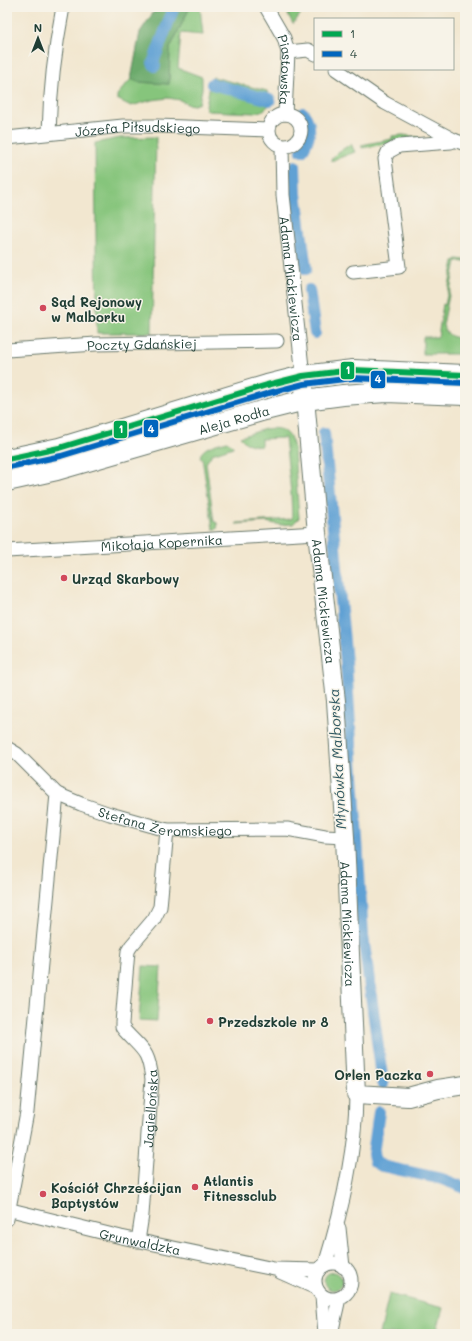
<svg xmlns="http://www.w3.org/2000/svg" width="472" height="1341" viewBox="0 0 472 1341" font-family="Mali,sans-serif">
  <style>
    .green { fill: #86c57c; stroke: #528158 }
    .forest { fill: #6caa6c; stroke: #467450 }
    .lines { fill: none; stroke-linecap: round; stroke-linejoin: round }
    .canal { stroke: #61a1d4; stroke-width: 12 }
    .street-casing { stroke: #69786b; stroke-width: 15 }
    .secondary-casing { stroke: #69786b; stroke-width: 20 }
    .primary-casing { stroke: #69786b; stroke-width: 22 }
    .street { stroke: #fff; stroke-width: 13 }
    .secondary { stroke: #fff; stroke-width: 18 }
    .primary { stroke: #fff; stroke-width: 20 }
    .bus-1-casing { stroke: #f7f3e8; stroke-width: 9 }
    .bus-2-casing { stroke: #f7f3e8; stroke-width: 9 }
    .bus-1 { stroke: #00a651; stroke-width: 6 }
    .bus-2 { stroke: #0065bd; stroke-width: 6 }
    .poi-dot { fill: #d1495b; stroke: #f7f3e8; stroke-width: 1.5 }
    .labels { text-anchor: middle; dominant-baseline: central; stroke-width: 3; stroke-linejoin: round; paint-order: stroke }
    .street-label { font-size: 13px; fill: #1f3d34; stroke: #f7f3e8 }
    .poi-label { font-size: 13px; font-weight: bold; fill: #1f3d34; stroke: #f7f3e8; text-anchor: start }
    .water-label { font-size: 14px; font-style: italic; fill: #335b64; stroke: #f7f3e8 }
    .line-badge { stroke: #f7f3e8; stroke-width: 1.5 }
    .badge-label { font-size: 11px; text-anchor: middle; font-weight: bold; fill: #fff }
  </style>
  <rect width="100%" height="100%" fill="#f7f3e8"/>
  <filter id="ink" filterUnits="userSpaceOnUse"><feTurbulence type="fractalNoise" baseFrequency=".025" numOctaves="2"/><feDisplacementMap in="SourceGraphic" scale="8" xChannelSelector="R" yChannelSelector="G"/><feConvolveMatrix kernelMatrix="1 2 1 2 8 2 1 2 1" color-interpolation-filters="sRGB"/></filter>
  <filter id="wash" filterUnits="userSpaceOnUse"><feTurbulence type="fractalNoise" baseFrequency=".012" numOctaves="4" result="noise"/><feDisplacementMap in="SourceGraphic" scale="16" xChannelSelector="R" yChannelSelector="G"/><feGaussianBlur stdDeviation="0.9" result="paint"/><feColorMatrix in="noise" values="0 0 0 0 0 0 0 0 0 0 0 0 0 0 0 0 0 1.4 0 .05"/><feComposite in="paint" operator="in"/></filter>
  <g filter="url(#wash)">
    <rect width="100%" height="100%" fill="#f2e7d0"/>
    <g class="green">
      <path d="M 190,7 L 200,7 L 203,35 L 181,33 L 178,68 L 202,77 L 202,89 L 199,103 L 194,105 L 187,104 L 180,100 L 168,98 L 152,100 L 131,106 L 117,99 L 117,95 L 131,79 L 138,82 L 169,84 L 170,48 Z"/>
      <path d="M 284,7 L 306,7 L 293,24 Z"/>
      <path d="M 213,77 L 267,91 L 271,104 L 262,111 L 254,113 L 208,111 L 206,109 L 206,106 L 211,79 Z"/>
      <path d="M 403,135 L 417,137 L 420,138 L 362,148 L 361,145 L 392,139 L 392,136 Z"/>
      <path d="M 156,137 L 152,333 L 97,333 L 95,143 L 120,138 Z"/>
      <path d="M 351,144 L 355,152 L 331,161 L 331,159 L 338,152 Z"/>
      <path d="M 457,259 L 465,260 L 465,262 L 456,261 L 443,325 C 445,336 456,338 465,340 L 465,354 L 423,354 L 423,337 L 438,337 L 443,304 L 445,305 L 454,261 Z"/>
      <path d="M 265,429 C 283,426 292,433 294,450 L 299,518 L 293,524 L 281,525 L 266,522 L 236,524 L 237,523 L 292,519 L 291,493 L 285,438 L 261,439 L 261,447 L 246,443 L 240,437 Z"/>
      <path d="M 227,441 L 233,446 L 233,447 L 212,454 L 206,463 L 214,522 L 216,522 L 218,524 L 217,529 L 213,529 L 202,458 L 200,458 C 201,446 218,444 227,441 Z"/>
      <path d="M 143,966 L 161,967 L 157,1021 L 139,1020 Z"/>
      <circle cx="333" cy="1281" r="9"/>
      <path d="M 389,1294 L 443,1308 L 436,1334 L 380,1334 Z"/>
    </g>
    <path class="forest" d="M 157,7 L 190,7 L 170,48 L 169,84 L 138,82 L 131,79 L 140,32 Z"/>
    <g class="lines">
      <g class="canal">
        <path d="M 155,66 L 153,63 L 174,7"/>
        <path d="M 212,84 L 270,100"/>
        <path d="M 302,151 C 310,138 313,126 303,113"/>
        <path d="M 295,166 L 296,194 L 306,269"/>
        <path d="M 309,290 L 315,333"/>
        <path d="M 324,433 L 346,662 L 363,936 L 383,1084"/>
        <path d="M 379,1112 L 373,1154 L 375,1162 L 382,1166 L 442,1179 L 465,1188"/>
      </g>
    </g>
  </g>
  <g filter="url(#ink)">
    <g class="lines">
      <defs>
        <g id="street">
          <path id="s1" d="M 266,7 L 284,38 L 288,52 L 285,114"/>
          <path d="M 288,52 L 308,50 L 315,54"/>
          <path d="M 336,69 L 385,103 L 454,140 L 465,144"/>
          <circle cx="285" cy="130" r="16"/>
          <path d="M 49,133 C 50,90 55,48 63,7"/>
          <path id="s2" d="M 7,138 L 123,126 L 157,126 L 268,130"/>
          <path id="s3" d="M 282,147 L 283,195 L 303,376"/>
          <path d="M 353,272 L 399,267 L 385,159 L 388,152 L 399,146 L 451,142 L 454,140"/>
          <path id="s4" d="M 7,350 L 96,344 L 277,341"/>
          <path id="s5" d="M 7,551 L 317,533"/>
          <path id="s6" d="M 7,748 L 17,754 L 57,794 L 81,804 L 110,814 L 167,830 L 287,829 L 325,836 L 345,837"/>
          <path id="s7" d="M 7,1209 L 121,1237 L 274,1269 L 319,1270"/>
          <path d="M 7,1219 L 27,1112 L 57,794"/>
          <path d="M 339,1228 L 343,1267"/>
          <path id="s8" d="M 138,1241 L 142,1215 L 152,1079 C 148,1049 143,1051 125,1031 L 122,1027 L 122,1023 L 128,951 L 131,946 L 154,919 L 160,907 L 167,830"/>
          <circle cx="333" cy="1281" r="18"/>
          <path d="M 325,1265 C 342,1210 356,1152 356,1094"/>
          <path d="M 280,1272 L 316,1288"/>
          <path d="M 322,1296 L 325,1334"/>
          <path d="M 331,1334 L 339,1298"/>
        </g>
        <g id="secondary">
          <path id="s9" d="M 303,376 L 317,533 L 336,701 L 345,837 L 356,1094 L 408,1097 L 438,1089 L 465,1085"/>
        </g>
        <g id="primary">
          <path d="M 7,459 L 59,448 L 267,385 L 303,376 L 353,370 L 465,375"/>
          <path id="s10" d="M 7,481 L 57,470 L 265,410 L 305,400 L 343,395 L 386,392 L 465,395"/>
        </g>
      </defs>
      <use href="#street" class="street-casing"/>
      <use href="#secondary" class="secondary-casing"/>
      <use href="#primary" class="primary-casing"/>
      <use href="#street" class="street"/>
      <use href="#secondary" class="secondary"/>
      <use href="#primary" class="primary"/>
      <defs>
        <path id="bus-1" d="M 7,459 L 59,448 L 267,385 L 303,376 L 353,370 L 465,375"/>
        <path id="bus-2" d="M 9,467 L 61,456 L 269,393 L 304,384 L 353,378 L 465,383"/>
      </defs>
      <use href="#bus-1" class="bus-1-casing"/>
      <use href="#bus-2" class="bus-2-casing"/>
      <use href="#bus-1" class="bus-1"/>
      <use href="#bus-2" class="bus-2"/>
    </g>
  </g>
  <g class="poi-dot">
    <circle cx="43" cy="308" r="4"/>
    <circle cx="64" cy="578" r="4"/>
    <circle cx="210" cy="1021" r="4"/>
    <circle cx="430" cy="1074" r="4"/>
    <circle cx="195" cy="1187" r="4"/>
    <circle cx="43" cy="1194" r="4"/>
  </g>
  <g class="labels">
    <g class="street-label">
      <text stroke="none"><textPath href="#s1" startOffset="68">Piastowska</textPath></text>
      <text stroke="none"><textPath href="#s2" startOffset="131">Józefa Piłsudskiego</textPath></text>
      <text stroke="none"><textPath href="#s3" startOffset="132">Adama Mickiewicza</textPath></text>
      <text stroke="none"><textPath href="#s4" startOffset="135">Poczty Gdańskiej</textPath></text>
      <text stroke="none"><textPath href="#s10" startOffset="235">Aleja Rodła</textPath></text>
      <text stroke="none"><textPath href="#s5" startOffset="155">Mikołaja Kopernika</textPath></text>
      <text stroke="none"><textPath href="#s9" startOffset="226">Adama Mickiewicza</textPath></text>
      <text stroke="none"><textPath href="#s6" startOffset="181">Stefana Żeromskiego</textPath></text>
      <text stroke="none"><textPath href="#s9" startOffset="550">Adama Mickiewicza</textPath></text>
      <text stroke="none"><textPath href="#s8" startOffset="133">Jagiellońska</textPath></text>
      <text stroke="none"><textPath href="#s7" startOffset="137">Grunwaldzka</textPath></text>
    </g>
    <g class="poi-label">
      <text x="51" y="301">Sąd Rejonowy<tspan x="51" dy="15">w Malborku</tspan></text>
      <text x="72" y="578">Urząd Skarbowy</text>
      <text x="218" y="1021">Przedszkole nr 8</text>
      <text x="422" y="1074" text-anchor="end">Orlen Paczka</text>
      <text x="203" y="1180">Atlantis<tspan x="203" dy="15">Fitnessclub</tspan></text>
      <text x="51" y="1187">Kościół Chrześcijan<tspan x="51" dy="15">Baptystów</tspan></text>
    </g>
    <g class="water-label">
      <text transform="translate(337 759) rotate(-93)">Młynówka Malborska</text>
    </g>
  </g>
  <g class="line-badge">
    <rect x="340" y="361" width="15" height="19" rx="4" fill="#00a651"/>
    <rect x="370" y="370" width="16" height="19" rx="4" fill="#0065bd"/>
    <rect x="143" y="419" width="16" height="19" rx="4" fill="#0065bd"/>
    <rect x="113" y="420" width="15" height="19" rx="4" fill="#00a651"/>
  </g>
  <g class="badge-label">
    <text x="348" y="374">1</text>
    <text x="378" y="383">4</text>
    <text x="151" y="433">4</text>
    <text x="121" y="433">1</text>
  </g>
  <rect width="472" height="1341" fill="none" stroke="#f7f3e8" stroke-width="24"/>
  <rect x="314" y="18" width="140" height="52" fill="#f7f3e8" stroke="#a1aaa0"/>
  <rect x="322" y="31" width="20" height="6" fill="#00a651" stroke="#a1aaa0"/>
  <text x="350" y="38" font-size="12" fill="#1f3d34">1</text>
  <rect x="322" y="51" width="20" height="6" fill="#0065bd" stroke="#a1aaa0"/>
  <text x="350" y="58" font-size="12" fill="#1f3d34">4</text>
  <g transform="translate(38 38)" stroke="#f7f3e8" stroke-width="3" paint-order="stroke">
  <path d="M0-3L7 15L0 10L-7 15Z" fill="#1f3d34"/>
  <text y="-6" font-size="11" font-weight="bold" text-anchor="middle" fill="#1f3d34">N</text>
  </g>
</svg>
